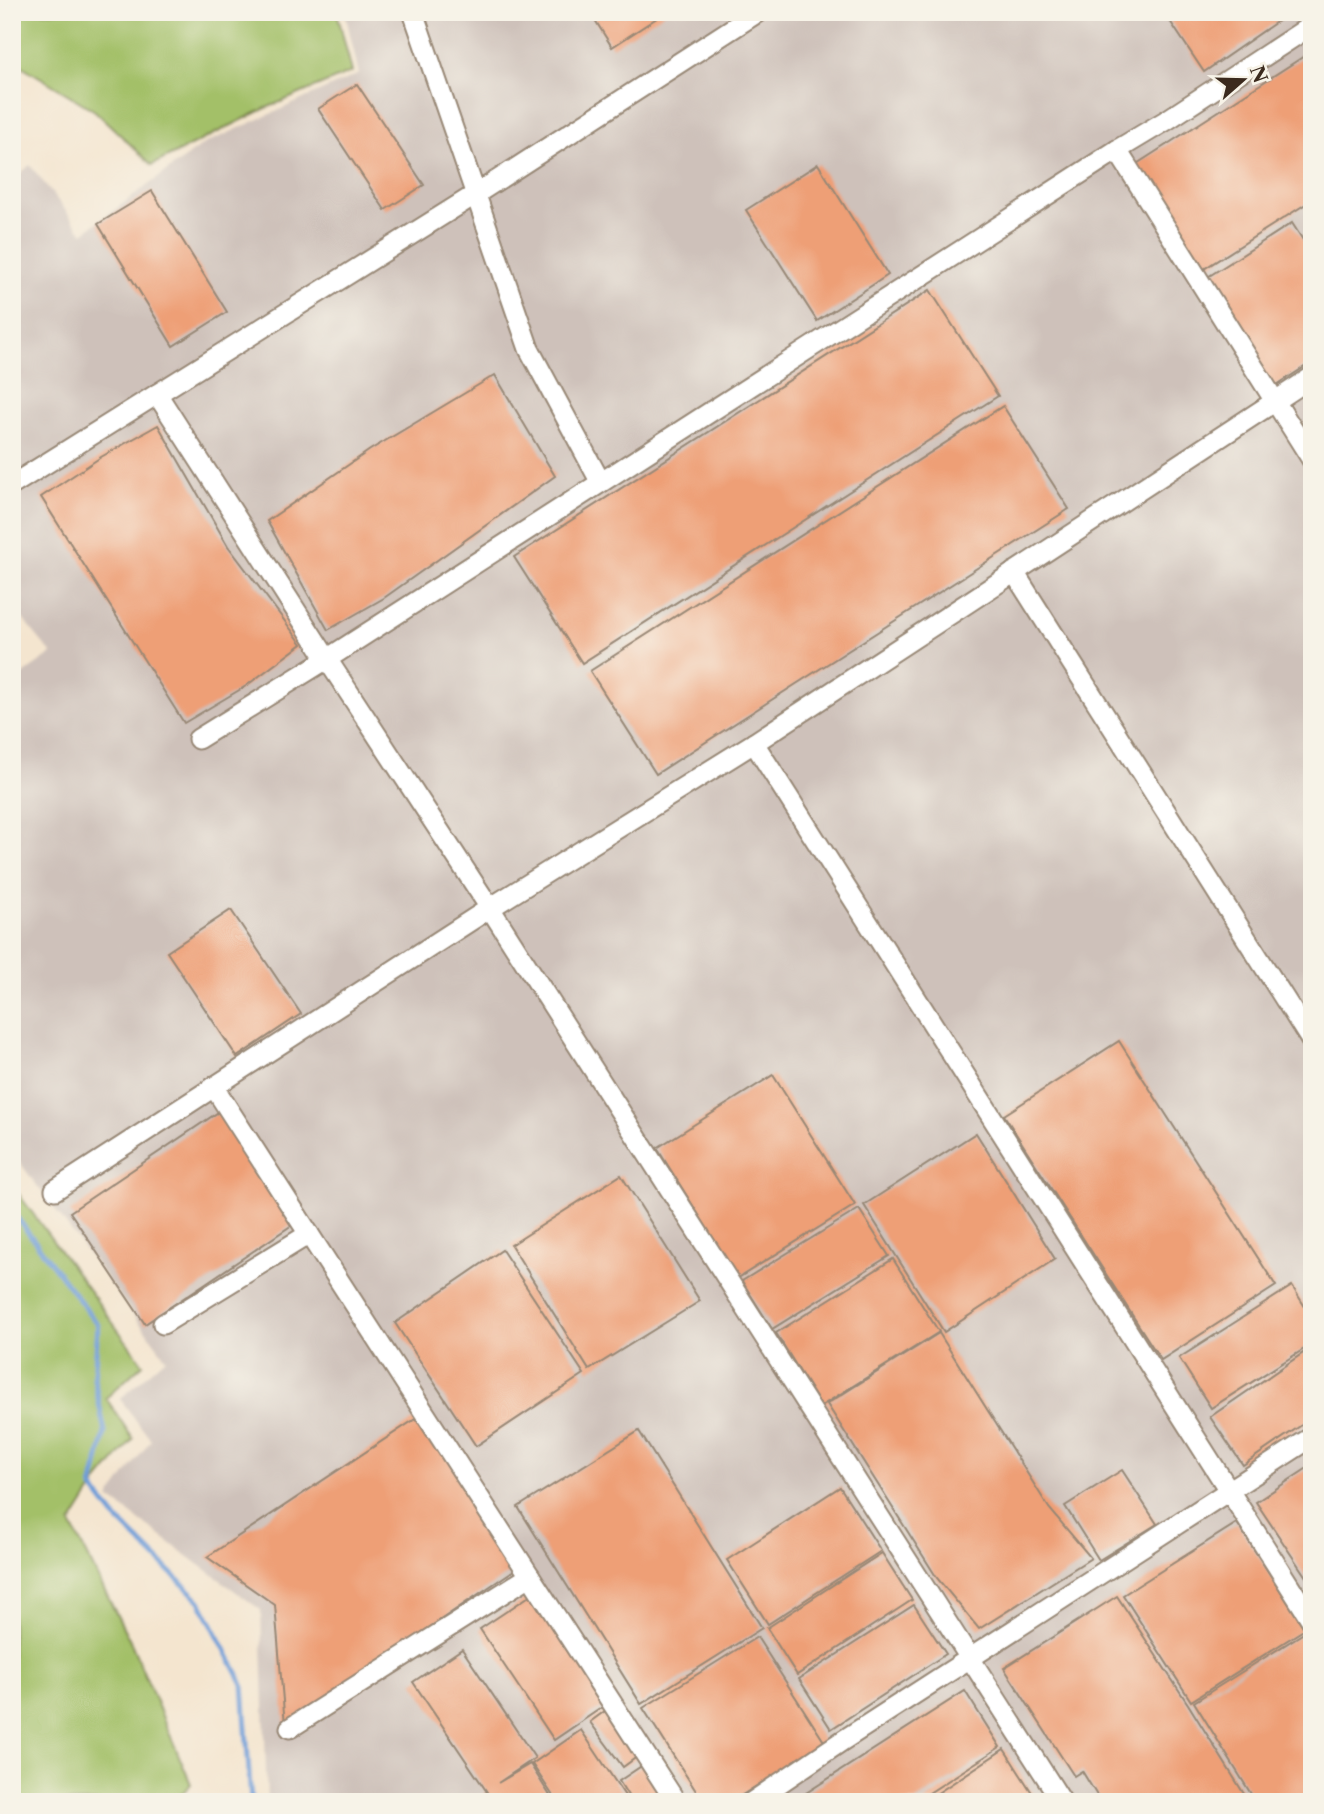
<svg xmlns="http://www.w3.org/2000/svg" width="1324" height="1814" viewBox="0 0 1324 1814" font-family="'Libre Caslon Text',serif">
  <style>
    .industrial { fill: #cec1ba }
    .green { fill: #a3c068; stroke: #6f7543; stroke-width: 2 }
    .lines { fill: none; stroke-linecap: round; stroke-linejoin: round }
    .stream { stroke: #6f9ed8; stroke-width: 5 }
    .building { fill: #ee9f76 }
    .minor-casing { stroke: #988876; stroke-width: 23 }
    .minor { stroke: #fff; stroke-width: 19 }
  </style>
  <rect width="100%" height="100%" fill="#f7f3e8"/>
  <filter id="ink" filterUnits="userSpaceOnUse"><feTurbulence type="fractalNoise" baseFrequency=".0143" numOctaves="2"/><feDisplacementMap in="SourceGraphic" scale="14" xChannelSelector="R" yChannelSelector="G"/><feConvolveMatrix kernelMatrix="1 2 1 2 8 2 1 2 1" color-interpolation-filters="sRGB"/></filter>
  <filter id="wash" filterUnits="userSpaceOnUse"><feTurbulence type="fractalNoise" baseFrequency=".00686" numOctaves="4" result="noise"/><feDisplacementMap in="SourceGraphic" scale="28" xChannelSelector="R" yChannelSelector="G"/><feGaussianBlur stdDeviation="1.57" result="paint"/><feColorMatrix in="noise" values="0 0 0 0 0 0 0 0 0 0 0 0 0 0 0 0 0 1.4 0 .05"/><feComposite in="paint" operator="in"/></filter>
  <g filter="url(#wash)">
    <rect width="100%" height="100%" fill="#f4e5cf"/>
    <path class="industrial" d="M 345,12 L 1312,12 L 1312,1802 L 267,1802 L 261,1610 L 109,1498 L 151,1440 L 120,1399 L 166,1358 L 12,1152 L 12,682 L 52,654 L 12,606 L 12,181 L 30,165 L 83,233 L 204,144 L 359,74 Z"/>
    <g class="green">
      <path d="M 12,12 L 337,12 L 352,72 L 264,109 L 152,165 L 95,111 L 12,60 Z"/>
      <path d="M 12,1185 L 143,1364 L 106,1398 L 133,1439 L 98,1481 L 71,1524 L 132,1645 L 191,1784 L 174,1802 L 12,1802 Z"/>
    </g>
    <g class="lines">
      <path class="stream" d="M 12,1211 L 98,1325 L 94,1379 L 105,1432 L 92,1487 L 114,1516 L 200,1601 L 243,1684 L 251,1802"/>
    </g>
    <g id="blocks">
      <g class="building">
        <path d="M 590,12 L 666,12 L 612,47 Z"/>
        <path d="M 1164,12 L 1282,12 L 1285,16 L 1204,72 Z"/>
        <path d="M 1312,51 L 1312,200 L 1199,272 L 1132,167 Z"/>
        <path d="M 357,84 L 424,185 L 385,210 L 318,109 Z"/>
        <path d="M 818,164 L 888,275 L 817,321 L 746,210 Z"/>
        <path d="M 152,191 L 227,312 L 173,346 L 98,224 Z"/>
        <path d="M 1292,223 L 1312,254 L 1312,362 L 1272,388 L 1203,280 Z"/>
        <path d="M 930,290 L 998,396 L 582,663 L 514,557 Z"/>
        <path d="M 495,375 L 555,476 L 384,598 L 328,630 L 267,521 L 370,450 Z"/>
        <path d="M 1003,406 L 1069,509 L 656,774 L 590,671 Z"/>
        <path d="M 158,425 L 228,546 L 302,644 L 246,686 L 184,723 L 41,497 L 101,457 Z"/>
        <path d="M 231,910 L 301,1014 L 237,1057 L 167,952 Z"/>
        <path d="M 1119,1041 L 1276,1286 L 1161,1360 L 1004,1115 Z"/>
        <path d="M 773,1075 L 855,1205 L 738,1278 L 657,1148 Z"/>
        <path d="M 223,1109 L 298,1221 L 145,1324 L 70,1212 Z"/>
        <path d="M 976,1133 L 1055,1259 L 944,1332 L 864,1205 Z"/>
        <path d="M 621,1175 L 700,1301 L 589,1370 L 511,1245 Z"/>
        <path d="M 859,1209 L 889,1256 L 772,1329 L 742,1281 Z"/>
        <path d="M 502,1250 L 584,1374 L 476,1446 L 395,1323 Z"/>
        <path d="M 893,1259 L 939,1332 L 821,1406 L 776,1333 Z"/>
        <path d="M 1292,1286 L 1312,1318 L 1312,1344 L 1211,1408 L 1179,1358 Z"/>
        <path d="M 939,1333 L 1049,1508 L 1091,1558 L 979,1629 L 937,1578 L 827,1404 Z"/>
        <path d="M 1312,1347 L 1312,1418 L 1243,1465 L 1210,1417 Z"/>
        <path d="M 420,1416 L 520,1566 L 285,1725 L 275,1605 L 207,1557 Z"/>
        <path d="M 639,1431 L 762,1628 L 641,1704 L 518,1507 Z"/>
        <path d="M 1312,1465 L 1312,1586 L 1256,1502 Z"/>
        <path d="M 1122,1470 L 1157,1524 L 1099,1560 L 1065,1506 Z"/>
        <path d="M 840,1487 L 881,1551 L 768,1624 L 727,1560 Z"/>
        <path d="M 1237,1523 L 1305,1629 L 1191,1701 L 1123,1595 Z"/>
        <path d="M 882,1553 L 912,1600 L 797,1675 L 767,1628 Z"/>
        <path d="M 534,1593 L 607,1704 L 554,1740 L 480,1629 Z"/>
        <path d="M 1117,1596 L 1188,1704 L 1249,1802 L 1101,1802 L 1082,1771 L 1074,1776 L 1004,1668 Z"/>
        <path d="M 914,1605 L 946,1654 L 831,1729 L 799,1679 Z"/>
        <path d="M 1310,1629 L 1312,1632 L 1312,1802 L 1256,1802 L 1194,1702 Z"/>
        <path d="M 757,1637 L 825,1743 L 731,1802 L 703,1802 L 643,1708 Z"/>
        <path d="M 462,1649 L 535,1758 L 498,1783 L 530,1764 L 554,1802 L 478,1802 L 476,1799 L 487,1792 L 413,1682 Z"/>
        <path d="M 965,1691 L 1000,1747 L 915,1802 L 792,1802 Z"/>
        <path d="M 605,1711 L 638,1756 L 623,1767 L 590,1722 Z"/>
        <path d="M 581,1730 L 629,1802 L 557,1802 L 532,1764 Z"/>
        <path d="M 1004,1749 L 1038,1802 L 924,1802 Z"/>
        <path d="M 646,1763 L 670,1802 L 632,1802 L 619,1781 Z"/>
      </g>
    </g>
  </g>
  <g filter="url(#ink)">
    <use href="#blocks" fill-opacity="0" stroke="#988876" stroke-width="2"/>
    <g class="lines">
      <defs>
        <g id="minor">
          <path d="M 413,12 L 529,349 L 600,481"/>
          <path d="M 1117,150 L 1312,460"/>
          <path d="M 157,394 L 327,659 L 198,739"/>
          <path d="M 12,485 L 476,194 L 758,12"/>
          <path d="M 1014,572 L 1312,1042"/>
          <path d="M 754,743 L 1312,1621"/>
          <path d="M 214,1087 L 676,1802"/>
          <path d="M 55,1190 L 490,908 L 754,743 L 1312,377"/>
          <path d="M 163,1324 L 309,1234"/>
          <path d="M 290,1728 L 530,1576"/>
          <path d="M 752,1802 L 842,1741 L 1312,1437"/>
          <path d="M 1062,1802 L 490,908 L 327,659 L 1117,150 L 1167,120 L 1312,25"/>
        </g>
      </defs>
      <use href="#minor" class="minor-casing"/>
      <use href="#minor" class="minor"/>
    </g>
  </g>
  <rect width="1324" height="1814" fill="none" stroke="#f7f3e8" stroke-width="42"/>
  <g transform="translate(1243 80) rotate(70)" stroke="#f7f3e8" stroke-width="5" paint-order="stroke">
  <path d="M0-5L12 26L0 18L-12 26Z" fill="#3b2a1e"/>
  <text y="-10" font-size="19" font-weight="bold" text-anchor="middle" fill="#3b2a1e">N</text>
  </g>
</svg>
